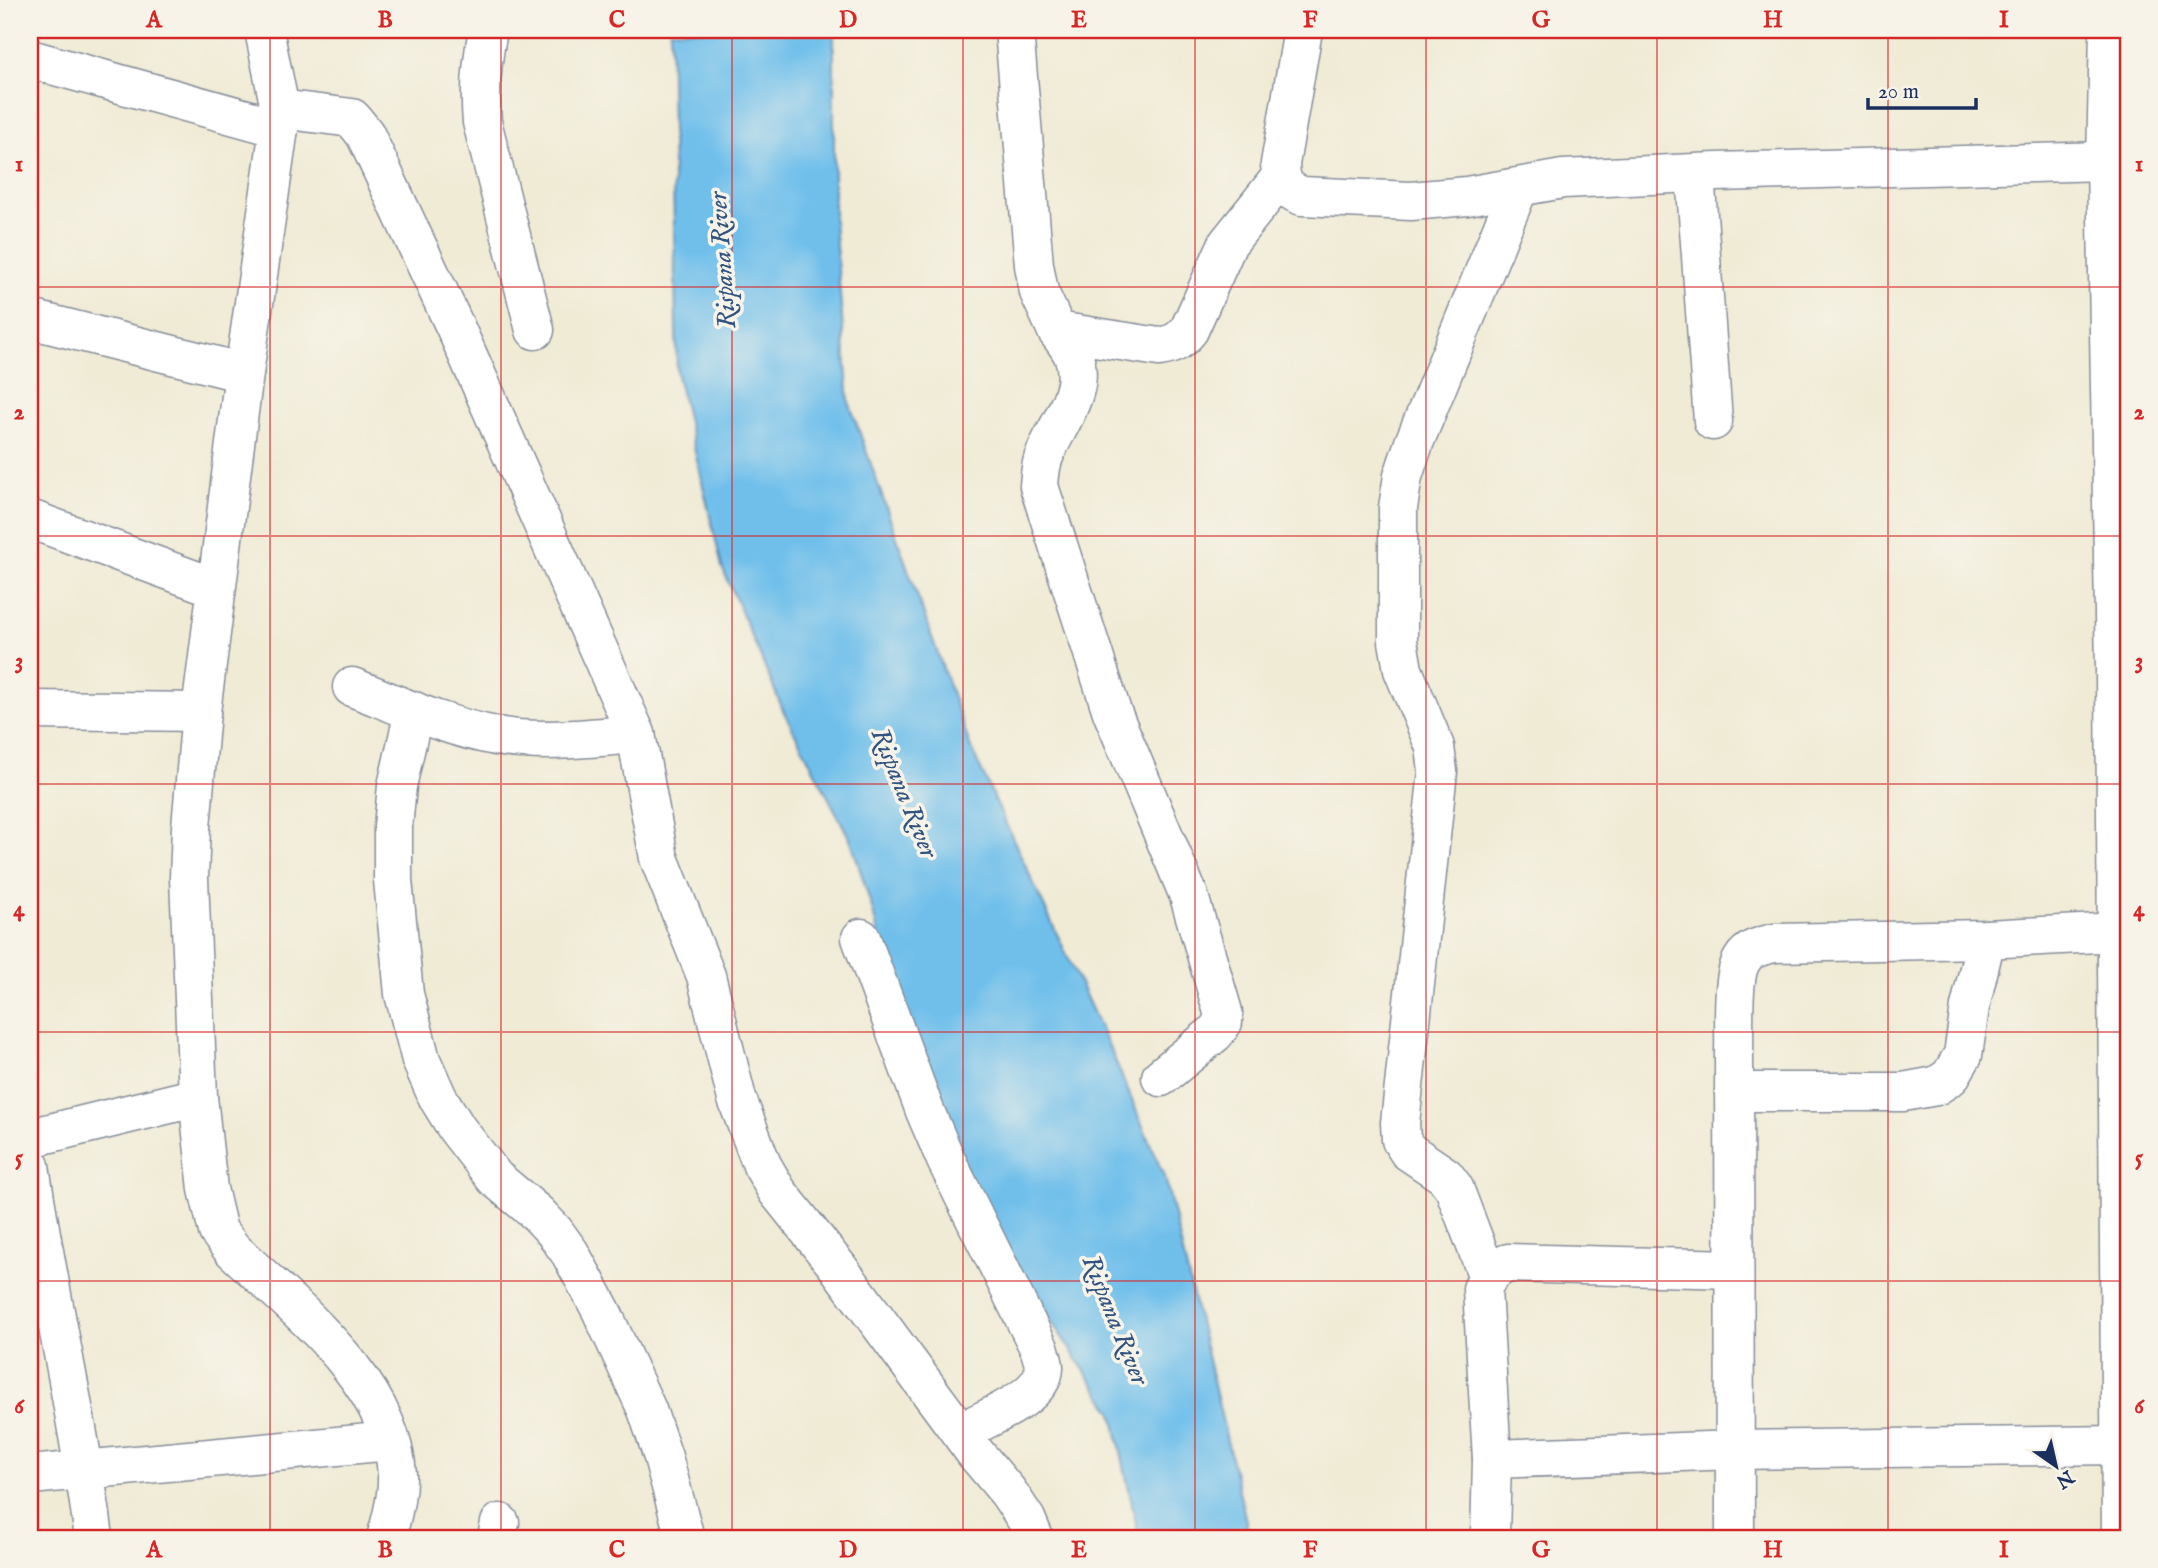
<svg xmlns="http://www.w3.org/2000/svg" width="2158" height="1568" viewBox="0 0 2158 1568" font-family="'IM FELL English',serif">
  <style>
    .water { fill: #70bfeb; stroke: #4677a4; stroke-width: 2 }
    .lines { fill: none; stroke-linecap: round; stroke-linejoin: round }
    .minor-casing { stroke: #868d9a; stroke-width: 41 }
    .minor { stroke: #fff; stroke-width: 38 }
    .grid { fill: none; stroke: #d62828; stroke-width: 2; stroke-opacity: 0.55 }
    .labels { text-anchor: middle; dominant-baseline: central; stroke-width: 7; stroke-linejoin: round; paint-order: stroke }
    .water-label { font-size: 26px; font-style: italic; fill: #305381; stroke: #f7f3e8 }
    .neatline { fill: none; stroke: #d62828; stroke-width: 2.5 }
    .grid-label { font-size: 23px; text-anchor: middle; font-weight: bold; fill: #d62828 }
  </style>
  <rect width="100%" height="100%" fill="#f7f3e8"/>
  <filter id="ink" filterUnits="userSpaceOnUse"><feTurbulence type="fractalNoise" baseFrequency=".0143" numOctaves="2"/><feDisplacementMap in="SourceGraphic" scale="14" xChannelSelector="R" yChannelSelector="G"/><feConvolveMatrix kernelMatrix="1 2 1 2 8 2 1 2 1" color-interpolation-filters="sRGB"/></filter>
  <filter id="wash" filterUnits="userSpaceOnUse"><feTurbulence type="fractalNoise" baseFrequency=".00686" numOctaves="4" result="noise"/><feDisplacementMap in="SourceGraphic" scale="28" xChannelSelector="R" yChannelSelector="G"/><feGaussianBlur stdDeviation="1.57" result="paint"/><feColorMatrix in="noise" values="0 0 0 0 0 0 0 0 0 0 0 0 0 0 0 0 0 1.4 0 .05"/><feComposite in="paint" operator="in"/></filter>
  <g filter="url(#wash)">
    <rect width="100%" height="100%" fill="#f0ebd5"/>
    <path class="water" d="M 670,30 L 834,30 L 834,222 L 849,402 L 971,748 L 1112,1053 L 1166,1181 L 1250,1538 L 1139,1538 L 1113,1413 L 988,1227 L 886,966 L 872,908 L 851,841 L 784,712 L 722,567 L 677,375 Z"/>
  </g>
  <g filter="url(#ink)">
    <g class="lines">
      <defs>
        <g id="minor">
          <path d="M 264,30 L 280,109 L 279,128 L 244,373 L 201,712 L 191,827 L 189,878 L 198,1097 L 208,1189 L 218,1231 L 232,1249 C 295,1309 391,1381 397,1474 C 398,1495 392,1518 386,1538"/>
          <path d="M 488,30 C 482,60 479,91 482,122 L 535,330"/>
          <path d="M 1014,30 L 1034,265 L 1039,292 L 1057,331 L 1159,347 C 1173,345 1180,341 1189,330 L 1228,243 L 1280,178"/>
          <path d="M 1303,30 L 1280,164 C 1281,182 1284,189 1302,196 L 1411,201 L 1467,196 L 1563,179 L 1716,172 L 2106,161"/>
          <path d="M 2109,30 L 2106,161 L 2115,671 L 2121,1538"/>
          <path d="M 30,59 L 279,128"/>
          <path d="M 280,109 L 352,118 L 365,134 L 457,331 L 636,734 L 659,858 L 706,976 L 737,1099 L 762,1165 L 777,1191 L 837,1266 L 976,1454 L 1008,1492 L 1026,1519 L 1034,1538"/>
          <path d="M 1695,174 L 1713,421"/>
          <path d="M 30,319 L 244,373"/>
          <path d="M 1057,331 C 1062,338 1068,345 1072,353 C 1089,387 1057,425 1045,454 C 1040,465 1040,475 1039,486 L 1112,712 L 1189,896 L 1223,1012 L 1223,1022 L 1215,1033 L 1161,1077"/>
          <path d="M 30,519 L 216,588"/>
          <path d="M 352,687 C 399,705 446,727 496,736 C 542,744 590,738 636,734"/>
          <path d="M 30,710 L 201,712"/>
          <path d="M 414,711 L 397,786 L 393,827 L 393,880 L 404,994 L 421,1060 L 438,1098 L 457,1129 L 495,1178 L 538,1214 L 554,1231 L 570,1253 L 601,1310 L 647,1410 L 663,1457 L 685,1538"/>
          <path d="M 861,938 L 925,1111 L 946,1160 L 1040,1350 C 1041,1355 1044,1362 1044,1367 C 1044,1398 984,1419 960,1432"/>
          <path d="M 1734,1092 L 1903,1092 L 1936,1086 L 1950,1077 L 1963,1055 L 1970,1007 L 1986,939"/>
          <path d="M 30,1138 L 198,1097"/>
          <path d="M 30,1166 C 48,1291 78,1413 94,1538"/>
          <path d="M 1488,1277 L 1454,1188 L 1445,1176 L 1408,1151 L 1401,1140 L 1400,1123 L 1438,771 L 1435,747 L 1403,670 L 1398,641 L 1398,508 L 1403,476 L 1414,443 L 1519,187"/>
          <path d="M 1492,1459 L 1735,1450 L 2120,1445"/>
          <path d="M 30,1475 L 390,1441"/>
          <path d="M 497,1538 L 500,1523"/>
          <path d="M 1490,1538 L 1492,1459 L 1482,1289 C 1488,1275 1494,1269 1508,1263 L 1734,1269"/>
          <path d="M 1735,1538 L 1734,1052 C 1735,1031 1731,977 1742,960 C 1749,948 1762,946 1774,943 L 1986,939 L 2117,932"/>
        </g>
      </defs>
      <use href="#minor" class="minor-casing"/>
      <use href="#minor" class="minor"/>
    </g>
  </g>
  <path class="grid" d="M 270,30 L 270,1538M 501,30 L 501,1538M 732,30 L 732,1538M 963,30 L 963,1538M 1195,30 L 1195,1538M 1426,30 L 1426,1538M 1657,30 L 1657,1538M 1888,30 L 1888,1538M 30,287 L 2128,287M 30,536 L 2128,536M 30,784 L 2128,784M 30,1032 L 2128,1032M 30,1281 L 2128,1281"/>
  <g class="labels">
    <g class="water-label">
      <text transform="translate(723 260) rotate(-94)">Rispana River</text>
      <text transform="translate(904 793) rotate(68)">Rispana River</text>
      <text transform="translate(1115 1320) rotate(68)">Rispana River</text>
    </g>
  </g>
  <rect width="2158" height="1568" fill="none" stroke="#f7f3e8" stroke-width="77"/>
  <g transform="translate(2056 1466) rotate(146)" stroke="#f7f3e8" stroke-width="5" paint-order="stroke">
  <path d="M0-5L12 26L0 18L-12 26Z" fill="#1b2f5e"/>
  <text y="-10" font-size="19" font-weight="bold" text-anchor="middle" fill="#1b2f5e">N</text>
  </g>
  <path d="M1868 98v10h108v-10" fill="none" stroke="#1b2f5e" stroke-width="3.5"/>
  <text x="1878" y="98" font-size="21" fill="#1b2f5e" stroke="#f7f3e8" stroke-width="5" paint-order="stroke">20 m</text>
  <rect x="38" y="38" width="2082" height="1492" class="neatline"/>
  <g class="grid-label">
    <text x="154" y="27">A</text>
    <text x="385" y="27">B</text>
    <text x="617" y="27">C</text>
    <text x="848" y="27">D</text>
    <text x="1079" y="27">E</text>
    <text x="1310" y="27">F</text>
    <text x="1541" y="27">G</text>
    <text x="1773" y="27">H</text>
    <text x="2004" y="27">I</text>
    <text x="19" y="171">1</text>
    <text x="2139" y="171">1</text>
    <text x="19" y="419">2</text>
    <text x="2139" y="419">2</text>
    <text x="19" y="668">3</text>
    <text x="2139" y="668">3</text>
    <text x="19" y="916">4</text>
    <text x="2139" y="916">4</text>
    <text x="19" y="1165">5</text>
    <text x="2139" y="1165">5</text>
    <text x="19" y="1413">6</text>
    <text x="2139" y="1413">6</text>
    <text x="154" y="1557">A</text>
    <text x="385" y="1557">B</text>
    <text x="617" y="1557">C</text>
    <text x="848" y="1557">D</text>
    <text x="1079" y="1557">E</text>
    <text x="1310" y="1557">F</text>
    <text x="1541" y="1557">G</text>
    <text x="1773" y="1557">H</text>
    <text x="2004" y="1557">I</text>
  </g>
</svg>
